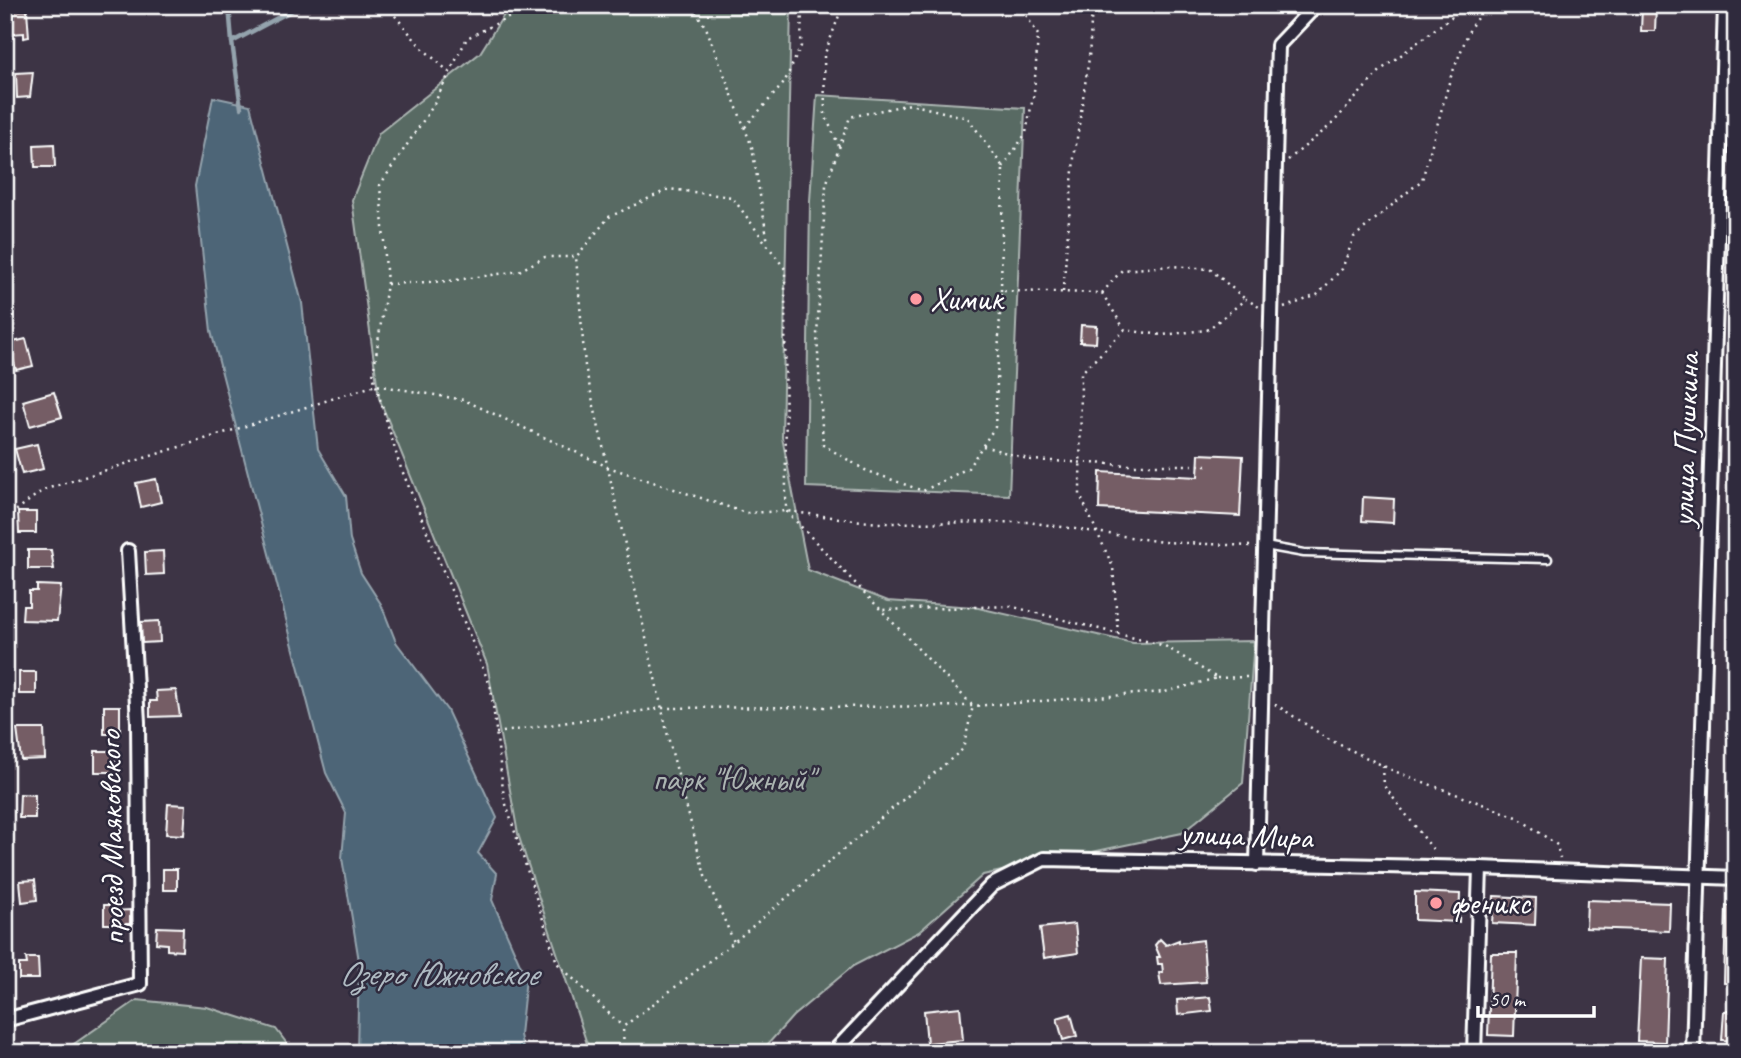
<svg xmlns="http://www.w3.org/2000/svg" width="1741" height="1058" viewBox="0 0 1741 1058" font-family="Caveat,sans-serif">
  <style>
    .green { fill: #586b64; stroke: #acb5b2; stroke-width: 2 }
    .water { fill: #4d6577; stroke: #94a3ad; stroke-width: 2 }
    .lines { fill: none; stroke-linecap: round; stroke-linejoin: round }
    .stream { stroke: #94a3ad; stroke-width: 4.5 }
    .building { fill: #745d65; stroke: #fff; stroke-width: 2 }
    .service-casing { stroke: #fff; stroke-width: 11 }
    .minor-casing { stroke: #fff; stroke-width: 18 }
    .path { stroke: #fff; stroke-width: 2.5; stroke-dasharray: 2 5; stroke-linecap: butt }
    .service { stroke: #2f2a3d; stroke-width: 6 }
    .minor { stroke: #2f2a3d; stroke-width: 12 }
    .poi-dot { fill: #ff9aa2; stroke: #2f2a3d; stroke-width: 2.5 }
    .labels { text-anchor: middle; dominant-baseline: central; stroke-width: 5; stroke-linejoin: round; paint-order: stroke }
    .poi-label { font-size: 33px; fill: #fff; stroke: #2f2a3d; text-anchor: start }
    .street-label { font-size: 33px; fill: #fff; stroke: #2f2a3d }
    .park-label { font-size: 33px; fill: #acb5b2; stroke: #2f2a3d }
    .water-label { font-size: 35px; font-style: italic; fill: #afbac2; stroke: #2f2a3d }
  </style>
  <rect width="100%" height="100%" fill="#3d3445"/>
  <filter id="ink" filterUnits="userSpaceOnUse"><feTurbulence type="fractalNoise" baseFrequency=".0143" numOctaves="2"/><feDisplacementMap in="SourceGraphic" scale="14" xChannelSelector="R" yChannelSelector="G"/><feConvolveMatrix kernelMatrix="1 2 1 2 8 2 1 2 1" color-interpolation-filters="sRGB"/></filter>
  <g filter="url(#ink)">
    <g class="green">
      <path d="M 510,5 L 791,5 L 782,437 L 808,570 L 888,601 L 974,607 L 1133,643 L 1254,641 L 1243,783 L 1182,833 L 983,875 L 919,932 L 853,966 L 793,1016 L 760,1053 L 590,1053 L 518,834 L 487,664 L 379,398 L 352,200 L 379,133 L 480,53 Z"/>
      <path d="M 817,95 L 1025,108 L 1009,495 L 806,487 L 810,201 Z"/>
      <path d="M 137,1000 L 207,1007 L 276,1029 L 294,1053 L 61,1053 Z"/>
    </g>
    <path class="water" d="M 213,97 L 250,105 L 302,303 L 318,449 L 346,496 L 350,540 L 361,573 L 381,604 L 396,642 L 447,710 L 497,818 L 478,853 L 497,874 L 492,900 L 526,978 L 520,1035 L 524,1053 L 357,1053 L 359,961 L 342,858 L 346,813 L 326,773 L 211,331 L 195,186 Z"/>
    <g class="lines">
      <g class="stream">
        <path d="M 229,5 L 232,42"/>
        <path d="M 241,108 L 232,42 L 302,5"/>
      </g>
    </g>
    <g class="building">
      <path d="M 1642,7 L 1656,7 L 1655,31 L 1641,31 Z"/>
      <path d="M 27,10 L 29,37 L 24,38 L 24,33 L 11,34 L 9,11 Z"/>
      <path d="M 33,72 L 30,97 L 17,98 L 16,73 Z"/>
      <path d="M 54,144 L 55,167 L 35,167 L 34,145 Z"/>
      <path d="M 1081,325 L 1097,326 L 1096,343 L 1080,342 Z"/>
      <path d="M 26,339 L 33,366 L 16,370 L 9,343 Z"/>
      <path d="M 54,392 L 62,417 L 30,426 L 23,401 Z"/>
      <path d="M 37,444 L 43,469 L 22,474 L 15,449 Z"/>
      <path d="M 1199,454 L 1243,456 L 1240,516 L 1099,509 L 1100,472 L 1198,477 Z"/>
      <path d="M 156,479 L 161,502 L 141,507 L 136,483 Z"/>
      <path d="M 1363,497 L 1394,499 L 1393,523 L 1362,521 Z"/>
      <path d="M 18,512 L 36,512 L 36,533 L 19,533 Z"/>
      <path d="M 28,550 L 51,550 L 54,569 L 28,569 Z"/>
      <path d="M 163,551 L 164,574 L 146,575 L 145,552 Z"/>
      <path d="M 37,585 L 61,586 L 57,621 L 22,620 L 23,606 L 29,606 L 29,591 L 37,591 Z"/>
      <path d="M 159,621 L 160,642 L 142,643 L 141,622 Z"/>
      <rect x="19" y="672" width="17" height="22"/>
      <path d="M 176,690 L 180,716 L 150,717 L 150,701 L 157,701 L 156,691 Z"/>
      <rect x="104" y="706" width="16" height="28"/>
      <path d="M 17,729 L 44,729 L 45,759 L 21,760 Z"/>
      <path d="M 95,751 L 113,751 L 117,772 L 95,772 Z"/>
      <path d="M 20,794 L 35,795 L 35,818 L 19,818 Z"/>
      <path d="M 168,804 L 186,805 L 184,835 L 166,834 Z"/>
      <rect x="163" y="869" width="14" height="21"/>
      <path d="M 35,880 L 37,900 L 22,902 L 20,881 Z"/>
      <path d="M 1415,892 L 1460,894 L 1459,922 L 1415,920 Z"/>
      <path d="M 1494,896 L 1536,898 L 1535,925 L 1492,923 Z"/>
      <path d="M 1587,900 L 1670,903 L 1669,931 L 1586,928 Z"/>
      <path d="M 104,905 L 114,905 L 114,911 L 130,910 L 130,924 L 104,924 Z"/>
      <path d="M 1726,906 L 1736,906 L 1736,984 L 1724,983 Z"/>
      <path d="M 1075,924 L 1078,953 L 1044,958 L 1040,928 Z"/>
      <path d="M 157,927 L 183,928 L 182,951 L 167,950 L 167,944 L 156,943 Z"/>
      <path d="M 1160,939 L 1166,945 L 1179,940 L 1179,943 L 1203,940 L 1206,982 L 1161,985 L 1159,973 L 1163,972 L 1162,964 L 1158,964 L 1157,957 L 1160,957 L 1155,945 Z"/>
      <path d="M 1491,953 L 1517,953 L 1514,1036 L 1488,1035 Z"/>
      <path d="M 26,958 L 38,958 L 39,979 L 19,979 L 19,964 L 27,964 Z"/>
      <path d="M 1641,958 L 1668,959 L 1665,1042 L 1637,1041 Z"/>
      <path d="M 1210,997 L 1212,1011 L 1178,1015 L 1177,1000 Z"/>
      <path d="M 960,1007 L 963,1040 L 927,1043 L 924,1011 Z"/>
      <path d="M 1724,1011 L 1736,1011 L 1736,1041 L 1722,1040 Z"/>
      <path d="M 1071,1014 L 1077,1036 L 1063,1040 L 1057,1018 Z"/>
    </g>
    <g class="lines">
      <defs>
        <path id="service" d="M 1265,546 L 1304,553 L 1548,559"/>
        <g id="minor">
          <path d="M 1257,864 L 1278,45 L 1316,5"/>
          <path d="M 5,1020 L 140,984 L 138,722 L 128,551"/>
          <path d="M 833,1053 L 992,885 L 1044,859 L 1480,868 L 1736,878"/>
          <path d="M 1474,1053 L 1480,868"/>
          <path d="M 1693,1053 L 1725,5"/>
        </g>
      </defs>
      <use href="#service" class="service-casing"/>
      <use href="#minor" class="minor-casing"/>
      <g class="path">
        <path d="M 386,5 L 421,47 L 449,72"/>
        <path d="M 534,5 L 467,38 L 433,106 L 380,185 L 387,284 L 373,375 L 399,463 L 491,688 L 504,798 L 557,963 L 623,1027"/>
        <path d="M 692,5 L 707,30 L 752,147 L 768,243"/>
        <path d="M 745,127 L 784,83 L 801,46 L 802,5"/>
        <path d="M 839,146 L 825,115 L 824,56 L 843,5"/>
        <path d="M 1288,160 L 1331,125 L 1381,70 L 1467,5"/>
        <path d="M 1003,167 L 1026,133 L 1034,92 L 1038,35 L 1020,5"/>
        <path d="M 387,284 L 449,281 L 519,271 L 545,257 L 576,257"/>
        <path d="M 1001,291 L 1003,167 L 968,118 L 910,104 L 850,117 L 826,185 L 817,335 L 823,445 L 865,470 L 923,491 L 968,468 L 995,427 L 1001,291 L 1102,293 L 1125,330 L 1162,335 L 1207,330 L 1246,299 L 1259,307"/>
        <path d="M 1063,292 L 1074,158 L 1089,58 L 1092,5"/>
        <path d="M 1102,293 L 1122,270 L 1171,266 L 1210,269 L 1245,299"/>
        <path d="M 1284,308 L 1317,295 L 1342,269 L 1354,237 L 1422,180 L 1450,79 L 1470,28 L 1486,5"/>
        <path d="M 983,446 L 1031,460 L 1130,465 L 1209,465"/>
        <path d="M 5,519 L 43,490 L 376,385 L 464,400 L 608,467 L 746,513 L 786,511 L 877,523 L 1028,522 L 1163,542 L 1251,546"/>
        <path d="M 1118,634 L 1113,567 L 1080,495 L 1081,373 L 1124,331"/>
        <path d="M 1217,678 L 1248,677"/>
        <path d="M 1275,704 L 1328,739 L 1394,771 L 1517,817 L 1557,845 L 1560,858"/>
        <path d="M 496,733 L 662,708 L 973,706 L 1165,692 L 1217,678 L 1165,646 L 1010,606 L 881,610"/>
        <path d="M 1383,766 L 1384,786 L 1435,852"/>
        <path d="M 624,1053 L 623,1027 L 734,942 L 963,749 L 973,706 L 786,511 L 785,269 L 732,197 L 669,189 L 609,217 L 576,257 L 585,366 L 670,745 L 705,876 L 734,942"/>
      </g>
      <use href="#service" class="service"/>
      <use href="#minor" class="minor"/>
    </g>
  </g>
  <g class="poi-dot">
    <circle cx="916" cy="299" r="7"/>
    <circle cx="1436" cy="903" r="7"/>
  </g>
  <g class="labels">
    <g class="poi-label">
      <text x="930" y="299">Химик</text>
      <text x="1450" y="903">феникс</text>
    </g>
    <g class="street-label">
      <text transform="translate(1685 440) rotate(-88)">улица Пушкина</text>
      <text transform="translate(1246 835) rotate(2)">улица Мира</text>
      <text transform="translate(111 838) rotate(-91)">проезд Маяковского</text>
    </g>
    <g class="park-label">
      <text x="733" y="779">парк "Южный"</text>
    </g>
    <g class="water-label">
      <text x="438" y="973">Озеро Южновское</text>
    </g>
  </g>
  <rect width="1741" height="1058" fill="none" stroke="#2f2a3d" stroke-width="28"/>
  <rect x="14" y="14" width="1713" height="1030" fill="none" stroke="#fff" stroke-width="2.5" filter="url(#ink)"/>
  <path d="M1478 1006v10h116v-10" fill="none" stroke="#ffffff" stroke-width="3.5"/>
  <text x="1489" y="1006" font-size="21" fill="#ffffff" stroke="#2f2a3d" stroke-width="5" paint-order="stroke">50 m</text>
</svg>
